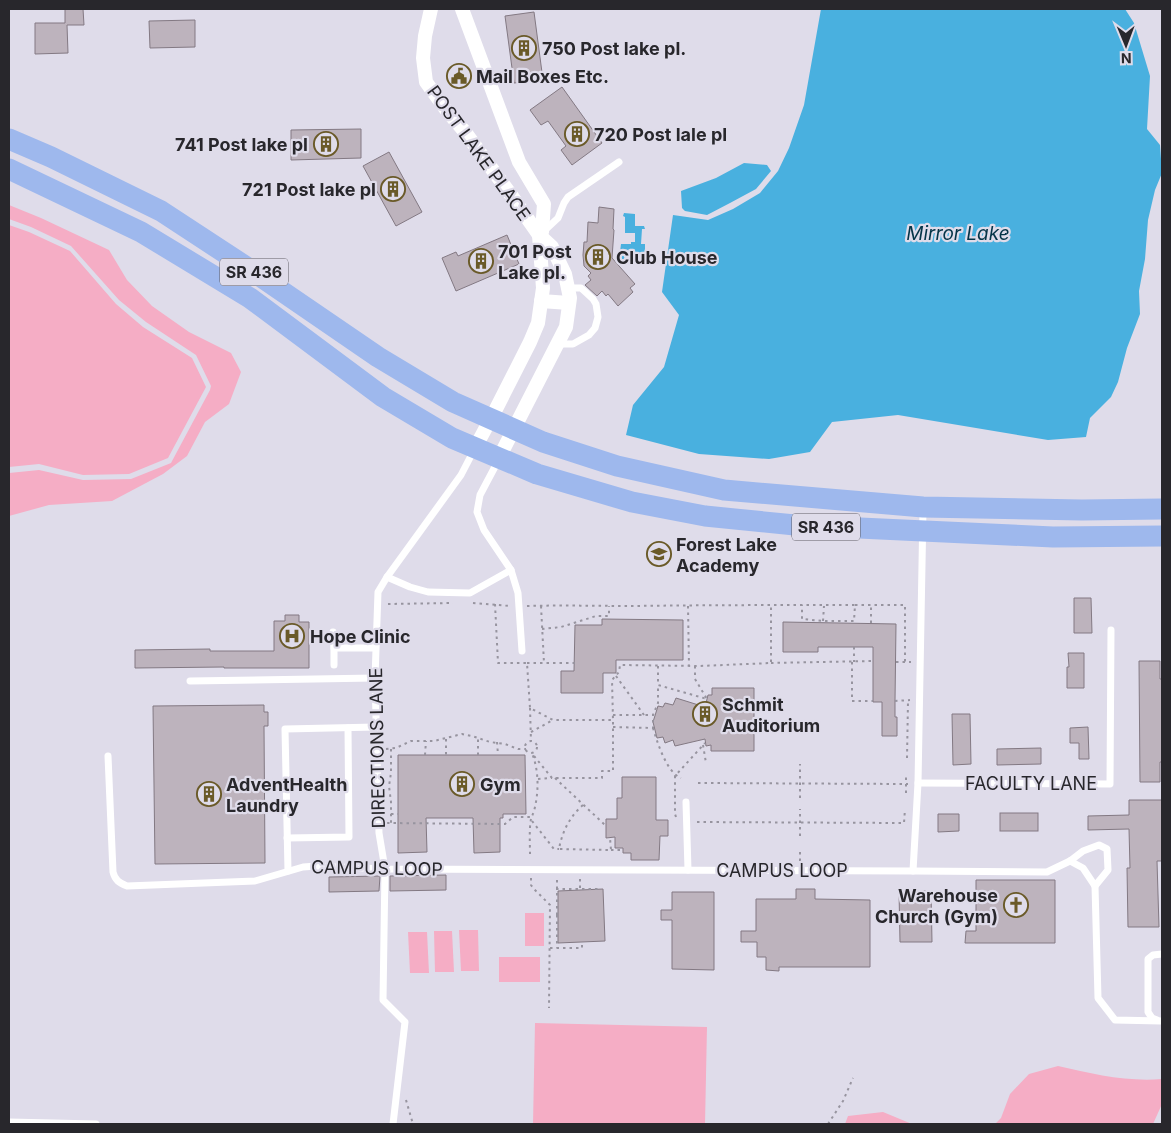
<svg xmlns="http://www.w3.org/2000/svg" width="1171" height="1133" viewBox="0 0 1171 1133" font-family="Inter,sans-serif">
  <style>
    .green { fill: #f5adc5 }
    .water { fill: #49b0df }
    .building { fill: #bdb3bd; stroke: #837983 }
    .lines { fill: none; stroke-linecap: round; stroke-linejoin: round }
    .path { stroke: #97949f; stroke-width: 2; stroke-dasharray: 2.5 4; stroke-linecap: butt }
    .lane { stroke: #fff; stroke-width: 7 }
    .street { stroke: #fff; stroke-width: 14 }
    .primary { stroke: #9eb8ed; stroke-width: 21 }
    .labels { text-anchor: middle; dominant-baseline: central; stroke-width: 4.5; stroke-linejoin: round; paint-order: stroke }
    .shield { fill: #dfdcea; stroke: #5f5d65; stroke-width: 1 }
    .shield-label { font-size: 16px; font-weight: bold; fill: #28272c }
    .poi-label { font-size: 18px; font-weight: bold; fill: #28272c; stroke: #dfdcea; text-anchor: start }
    .street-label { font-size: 18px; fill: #28272c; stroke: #dfdcea }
    .water-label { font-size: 19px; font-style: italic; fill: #053448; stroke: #dfdcea }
  </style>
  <rect width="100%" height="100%" fill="#dfdcea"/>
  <g class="green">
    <path d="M 9,205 L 41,218 L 109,250 L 127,280 L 152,306 L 189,332 L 231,353 L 241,372 L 229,404 L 205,422 L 187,456 L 163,474 L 112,501 L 49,505 L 9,516 L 9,473 L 39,470 L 83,480 L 131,479 L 171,463 L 210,390 L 211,386 L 196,355 L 146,322 L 119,300 L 71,246 L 31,227 L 9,219 Z"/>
    <path d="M 9,225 L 29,232 L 70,251 L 116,304 L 143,327 L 192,358 L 206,387 L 168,458 L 129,474 L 83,475 L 39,464 L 9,467 Z"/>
    <rect x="525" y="913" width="19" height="33"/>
    <path d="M 459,930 L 478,930 L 479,971 L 461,971 Z"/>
    <path d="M 434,931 L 452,931 L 454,972 L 435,972 Z"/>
    <path d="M 408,932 L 427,932 L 429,973 L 410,973 Z"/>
    <rect x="499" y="957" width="41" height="25"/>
    <path d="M 535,1023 L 707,1027 L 705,1124 L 533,1124 Z"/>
    <path d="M 1058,1066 C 1093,1074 1127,1082 1162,1079 L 1162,1104 L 1153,1124 L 995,1124 L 1001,1118 L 1010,1094 L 1029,1074 Z"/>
    <path d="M 883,1112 L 912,1124 L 845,1124 L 848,1116 Z"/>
  </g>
  <g class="water">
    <path d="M 821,9 L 1125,9 L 1134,23 L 1150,76 L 1147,129 L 1160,145 L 1162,173 L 1155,190 L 1148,220 L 1145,259 L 1139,291 L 1140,314 L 1127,348 L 1118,382 L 1111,397 L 1090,418 L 1086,437 L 1048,440 L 898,415 L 832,422 L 810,452 L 769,459 L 699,454 L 626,435 L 633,405 L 664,367 L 679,315 L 662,292 L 673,215 L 708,220 L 733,209 L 760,193 L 778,171 L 789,148 L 804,105 Z"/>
    <path d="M 744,163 L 767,165 L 771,171 L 756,189 L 730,203 L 707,215 L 685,211 L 682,208 L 681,191 L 716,178 Z"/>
    <path d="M 624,213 L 635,214 L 635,226 L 644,226 L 645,229 L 642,229 L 641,244 L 645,244 L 645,256 L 633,256 L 633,251 L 628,251 L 628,259 L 618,259 L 618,252 L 620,252 L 621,244 L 631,244 L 631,242 L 635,242 L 635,233 L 625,233 L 625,217 L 623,216 Z"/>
  </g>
  <g class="building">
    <path d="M 65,9 L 83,9 L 84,25 L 67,25 L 68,53 L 35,54 L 35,23 L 65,23 Z"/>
    <path d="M 534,12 L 543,80 L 514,83 L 505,16 Z"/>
    <path d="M 195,20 L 195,47 L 150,48 L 149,21 Z"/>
    <path d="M 464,68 L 467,80 L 455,84 L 451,72 Z"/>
    <path d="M 562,87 L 602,143 L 572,165 L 561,150 L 566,146 L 548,121 L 541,125 L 530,110 Z"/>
    <path d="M 361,129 L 361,158 L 291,160 L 291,130 Z"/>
    <path d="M 389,152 L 422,212 L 396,226 L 363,166 Z"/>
    <path d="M 599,207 L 614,209 L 613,229 L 614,230 L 612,258 L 635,284 L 630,288 L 633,292 L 618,306 L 608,294 L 606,296 L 602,291 L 597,296 L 585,285 L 591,280 L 588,276 L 591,273 L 584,266 L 583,255 L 584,242 L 587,242 L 588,222 L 598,223 Z"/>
    <path d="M 507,235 L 519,264 L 456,291 L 442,258 L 456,252 L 458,256 Z"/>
    <path d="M 1074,598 L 1091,598 L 1092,633 L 1074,633 Z"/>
    <path d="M 285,615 L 299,615 L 299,622 L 309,622 L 309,668 L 224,668 L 224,667 L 135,668 L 135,650 L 210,649 L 210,651 L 274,651 L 274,621 L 285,621 Z"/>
    <path d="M 602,619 L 683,620 L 683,660 L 616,660 L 616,673 L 603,673 L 603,693 L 561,693 L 561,671 L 574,671 L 575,625 L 602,625 Z"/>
    <path d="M 783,622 L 896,624 L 895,701 L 895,717 L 897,717 L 897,736 L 882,736 L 882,702 L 873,702 L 873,647 L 818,647 L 818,652 L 783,652 Z"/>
    <path d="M 1068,653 L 1084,653 L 1084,688 L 1067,688 L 1067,667 L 1069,667 Z"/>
    <path d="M 1139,661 L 1160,661 L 1160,679 L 1162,679 L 1162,762 L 1160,762 L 1160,782 L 1140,782 Z"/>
    <path d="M 712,688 L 754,688 L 754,751 L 711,751 L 711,745 L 706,746 L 705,739 L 675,746 L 673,740 L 665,743 L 663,737 L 657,738 L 653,722 L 658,706 L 663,707 L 665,703 L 673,705 L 676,698 L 705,707 L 708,695 L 712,695 Z"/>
    <path d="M 264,705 L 264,712 L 268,712 L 268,726 L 264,726 L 265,863 L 155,864 L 153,706 Z"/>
    <path d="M 952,714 L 970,714 L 971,764 L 953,765 Z"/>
    <path d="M 1088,727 L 1089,759 L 1079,759 L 1079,743 L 1070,743 L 1070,728 Z"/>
    <path d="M 1041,748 L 1041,764 L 997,765 L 997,749 Z"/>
    <path d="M 398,755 L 525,755 L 526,814 L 503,814 L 503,818 L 500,818 L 500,852 L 474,853 L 473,818 L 426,818 L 427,852 L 398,853 Z"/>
    <path d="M 622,777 L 656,777 L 656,820 L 668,820 L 668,836 L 660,836 L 659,860 L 631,860 L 631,853 L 623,853 L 623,848 L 615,848 L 615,837 L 606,838 L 606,819 L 617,819 L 617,798 L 622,798 Z"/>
    <path d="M 1129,800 L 1162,800 L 1162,861 L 1157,861 L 1159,927 L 1128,927 L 1127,868 L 1130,868 L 1129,829 L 1088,830 L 1088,816 L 1129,815 Z"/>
    <rect x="1000" y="813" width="38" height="18"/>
    <path d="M 938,814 L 959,814 L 959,831 L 938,832 Z"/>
    <path d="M 446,875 L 446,890 L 390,891 L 390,876 Z"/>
    <path d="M 380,876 L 379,891 L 329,892 L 329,877 Z"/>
    <path d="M 976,880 L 1055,880 L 1055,943 L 965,943 L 966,931 L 976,931 Z"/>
    <path d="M 603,889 L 605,941 L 558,943 L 558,891 Z"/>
    <path d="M 796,889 L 815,889 L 815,899 L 870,900 L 870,967 L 779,967 L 779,971 L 766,970 L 766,957 L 757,957 L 757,942 L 741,942 L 741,931 L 756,931 L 756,899 L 796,899 Z"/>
    <path d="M 899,891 L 931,891 L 932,942 L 900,942 Z"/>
    <path d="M 672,892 L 714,892 L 714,970 L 672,969 L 672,920 L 661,920 L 661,910 L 672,910 Z"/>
  </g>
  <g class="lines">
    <g class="path">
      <path d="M 473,603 L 510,606"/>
      <path d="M 388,604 L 453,603"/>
      <path d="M 495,604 L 498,663 L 527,663 L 530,708 L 553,720 L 613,720 L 612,680 L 619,672 L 620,665 L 700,666 L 771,663 L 771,605"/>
      <path d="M 855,605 L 905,605 L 905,662"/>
      <path d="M 527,606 C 562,605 598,606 633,606 C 707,605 781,605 855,605 L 854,621 L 823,621 L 802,619 L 802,605"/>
      <path d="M 541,606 L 544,663"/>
      <path d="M 688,606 L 689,666"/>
      <path d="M 823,621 L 824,606"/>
      <path d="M 871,623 L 871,605"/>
      <path d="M 542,629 L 561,627 L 596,616 L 609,616 L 609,606"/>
      <path d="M 854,647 L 854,662"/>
      <path d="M 852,662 L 852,701 L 873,701"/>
      <path d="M 896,662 L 911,662"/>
      <path d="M 527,663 L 575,663"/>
      <path d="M 771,663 L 873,661"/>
      <path d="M 658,666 L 658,685 L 707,699"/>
      <path d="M 695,666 L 695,679 L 707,699"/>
      <path d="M 616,676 L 644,715"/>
      <path d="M 895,701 L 910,700"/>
      <path d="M 530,708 L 531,741"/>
      <path d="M 613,715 L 653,715 L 658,703 L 658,685"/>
      <path d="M 613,727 L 653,728 L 653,715"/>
      <path d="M 653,728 C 657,742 667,773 681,778"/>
      <path d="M 531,732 L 553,720"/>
      <path d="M 446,739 L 446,755"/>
      <circle cx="531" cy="747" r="6"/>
      <path d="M 497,742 L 498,755"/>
      <path d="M 703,745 L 706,763"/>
      <path d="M 386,749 L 396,748 L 411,741 L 434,741 L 462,734 L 472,736 L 490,742 L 505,744 L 518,749 L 526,749"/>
      <path d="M 391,749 L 391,773 L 389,786 L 391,802 L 391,823"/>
      <path d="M 425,755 L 426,741"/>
      <path d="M 478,755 L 478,738"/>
      <path d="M 534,756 L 552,778 L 602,778 L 602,771 L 613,771 L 613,720"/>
      <path d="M 907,758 L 908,701"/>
      <path d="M 555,778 L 606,826"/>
      <path d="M 538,779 L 552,778"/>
      <path d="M 698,783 L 908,784"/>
      <path d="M 906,793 L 906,775"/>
      <path d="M 800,798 L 800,764"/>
      <path d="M 583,805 C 570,816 562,832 559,849 L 611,850 L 610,838"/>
      <path d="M 391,814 L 398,814"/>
      <path d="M 676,817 L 675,814 L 675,776 L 705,743"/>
      <path d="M 532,821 L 554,849 L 559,849"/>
      <path d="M 697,822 L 904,823 L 905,809"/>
      <path d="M 387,823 L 505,824 L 513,817 L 532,817"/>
      <path d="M 800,836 L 800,809"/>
      <path d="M 611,850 L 623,850"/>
      <path d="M 530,854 C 530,844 529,829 531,819 C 532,816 533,814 534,811 C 539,792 539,771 532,753"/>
      <path d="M 800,861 L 800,848"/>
      <path d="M 531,878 L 531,885 L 533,888 L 550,905 L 549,1008"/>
      <path d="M 580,879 L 580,889"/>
      <path d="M 556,889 L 601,889"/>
      <path d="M 557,915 L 557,879"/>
      <path d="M 557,915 L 557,948"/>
      <path d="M 550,948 L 582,948 L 582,942"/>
      <path d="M 406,1100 L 413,1124"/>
      <path d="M 828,1124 L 843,1101 L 853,1078"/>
    </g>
    <g class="lane">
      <path d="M 543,232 L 558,218 L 564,203 L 568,197 L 619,162"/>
      <path d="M 558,344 L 573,344 L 589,335 L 595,328 L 598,317 L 596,304 L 593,299 L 581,288 L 568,288"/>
      <path d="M 498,461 L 480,495 L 477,512 L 484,530 L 511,570 L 518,593 L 522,651"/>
      <path d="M 387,577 L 410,587 L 428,592 L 470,593 L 511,570"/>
      <path d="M 333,632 L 334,648"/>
      <path d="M 334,665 L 334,648 L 375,648"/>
      <path d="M 190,681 L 375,678"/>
      <path d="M 108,756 L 113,872 C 115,880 119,883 127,886 L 255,881 L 303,867 L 317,866 L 385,869 L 913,871 L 918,783 L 923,510"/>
      <path d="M 918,783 L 1110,784 L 1111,630"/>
      <path d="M 686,802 L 688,870"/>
      <path d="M 287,838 L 349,837 L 348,728"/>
      <path d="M 1070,861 L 1083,868 L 1095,886 L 1098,998 L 1115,1020 L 1161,1021"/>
      <path d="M 288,871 L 285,729 L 376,727"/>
      <path d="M 913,871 L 1047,872 L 1070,861 L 1083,851 L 1099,845 L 1107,849 L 1108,870 L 1095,886"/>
      <path d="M 1157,1020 L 1152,1018 L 1148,1012 L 1148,959 L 1153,955 L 1162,954"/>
      <path d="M 9,1122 L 96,1124"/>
      <path d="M 393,1124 L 405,1022 L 383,1000 L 385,869 L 379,833 L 375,678 L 378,592 L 387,577 L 461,475 L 474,450"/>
    </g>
    <g class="street">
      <path d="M 431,9 L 425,36 L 423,58 L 426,82 L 447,111 L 465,132 L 511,195 L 539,235 L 552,247 L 565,274 L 570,298 L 566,327 L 499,458"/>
      <path d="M 462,9 L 519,162 L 544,204 L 542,232"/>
      <path d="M 541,301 L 569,303"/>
      <path d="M 475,448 L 496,409 L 530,342 L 538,323 L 543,288 L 539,235"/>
    </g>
    <g class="primary">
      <path d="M 9,139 L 51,157 L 161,211 L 248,268 L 378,357 L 453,402 L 543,442 L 617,466 L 724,490 L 923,507 L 1082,510 L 1162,509"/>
      <path d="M 9,169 L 141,232 L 250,298 L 383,397 L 452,438 L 537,474 L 632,502 L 705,516 L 795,525 L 1053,537 L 1162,536"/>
    </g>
  </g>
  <defs>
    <symbol id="building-ring" viewBox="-11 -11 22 22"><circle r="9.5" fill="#dfdcea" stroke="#6a5a28" stroke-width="1.5"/><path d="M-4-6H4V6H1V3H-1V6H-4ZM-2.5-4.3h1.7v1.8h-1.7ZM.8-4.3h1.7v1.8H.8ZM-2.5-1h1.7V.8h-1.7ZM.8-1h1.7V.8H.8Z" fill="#6a5a28"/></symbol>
    <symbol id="civic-ring" viewBox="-11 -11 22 22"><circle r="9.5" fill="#dfdcea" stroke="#6a5a28" stroke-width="1.5"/><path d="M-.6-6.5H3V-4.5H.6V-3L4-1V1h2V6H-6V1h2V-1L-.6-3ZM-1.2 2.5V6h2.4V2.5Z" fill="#6a5a28"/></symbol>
    <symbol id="school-ring" viewBox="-11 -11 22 22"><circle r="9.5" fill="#dfdcea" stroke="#6a5a28" stroke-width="1.5"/><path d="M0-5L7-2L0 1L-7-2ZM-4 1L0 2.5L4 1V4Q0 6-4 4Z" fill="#6a5a28"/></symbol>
    <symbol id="hospital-ring" viewBox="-11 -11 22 22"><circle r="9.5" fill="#dfdcea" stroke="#6a5a28" stroke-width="1.5"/><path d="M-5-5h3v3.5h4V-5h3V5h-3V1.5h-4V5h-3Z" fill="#6a5a28"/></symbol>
    <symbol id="church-ring" viewBox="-11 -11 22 22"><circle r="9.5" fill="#dfdcea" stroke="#6a5a28" stroke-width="1.5"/><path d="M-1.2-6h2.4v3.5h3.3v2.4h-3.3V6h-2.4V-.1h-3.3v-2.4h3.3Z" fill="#6a5a28"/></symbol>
  </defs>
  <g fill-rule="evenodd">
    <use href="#building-ring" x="510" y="34" width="28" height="28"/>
    <use href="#civic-ring" x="445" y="62" width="28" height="28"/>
    <use href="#building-ring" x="563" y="120" width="28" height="28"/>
    <use href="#building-ring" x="312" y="130" width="28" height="28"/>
    <use href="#building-ring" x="379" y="175" width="28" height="28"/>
    <use href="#building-ring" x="584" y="243" width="28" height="28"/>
    <use href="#building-ring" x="467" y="247" width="28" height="28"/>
    <use href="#school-ring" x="645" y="540" width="28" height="28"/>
    <use href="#hospital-ring" x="278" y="622" width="28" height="28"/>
    <use href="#building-ring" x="691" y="700" width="28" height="28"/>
    <use href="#building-ring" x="448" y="770" width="28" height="28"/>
    <use href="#building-ring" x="195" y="780" width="28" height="28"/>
    <use href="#church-ring" x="1002" y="891" width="28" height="28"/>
  </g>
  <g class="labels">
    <g class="shield">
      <rect x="220" y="258.5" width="68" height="27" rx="4"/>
      <rect x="792" y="513.5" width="68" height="27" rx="4"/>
    </g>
    <g class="shield-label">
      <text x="254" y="272">SR 436</text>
      <text x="826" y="527">SR 436</text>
    </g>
    <g class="poi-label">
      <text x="542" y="48">750 Post lake pl.</text>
      <text x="476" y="76">Mail Boxes Etc.</text>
      <text x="594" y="134">720 Post lale pl</text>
      <text x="308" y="144" text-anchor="end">741 Post lake pl</text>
      <text x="376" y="189" text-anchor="end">721 Post lake pl</text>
      <text x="498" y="251">701 Post<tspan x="498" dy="21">Lake pl.</tspan></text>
      <text x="616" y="257">Club House</text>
      <text x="676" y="544">Forest Lake<tspan x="676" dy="21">Academy</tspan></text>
      <text x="310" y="636">Hope Clinic</text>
      <text x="722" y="704">Schmit<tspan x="722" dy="21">Auditorium</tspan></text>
      <text x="226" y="784">AdventHealth<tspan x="226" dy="21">Laundry</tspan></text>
      <text x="480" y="784">Gym</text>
      <text x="998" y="895" text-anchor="end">Warehouse<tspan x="998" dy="21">Church (Gym)</tspan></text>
    </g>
    <g class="street-label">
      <text transform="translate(479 153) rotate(54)">POST LAKE PLACE</text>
      <text transform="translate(377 748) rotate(-91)">DIRECTIONS LANE</text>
      <text x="1031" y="783">FACULTY LANE</text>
      <text transform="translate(377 868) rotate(1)">CAMPUS LOOP</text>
      <text x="782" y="870">CAMPUS LOOP</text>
    </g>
    <g class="water-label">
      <text x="958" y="233">Mirror Lake</text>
    </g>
  </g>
  <rect width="1171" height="1133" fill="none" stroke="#28272c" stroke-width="20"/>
  <g transform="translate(1126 45) rotate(179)" stroke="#dfdcea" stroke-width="4" paint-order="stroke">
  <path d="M0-4L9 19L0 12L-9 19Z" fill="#28272c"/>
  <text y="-8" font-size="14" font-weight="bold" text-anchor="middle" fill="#28272c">N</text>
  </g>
</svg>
